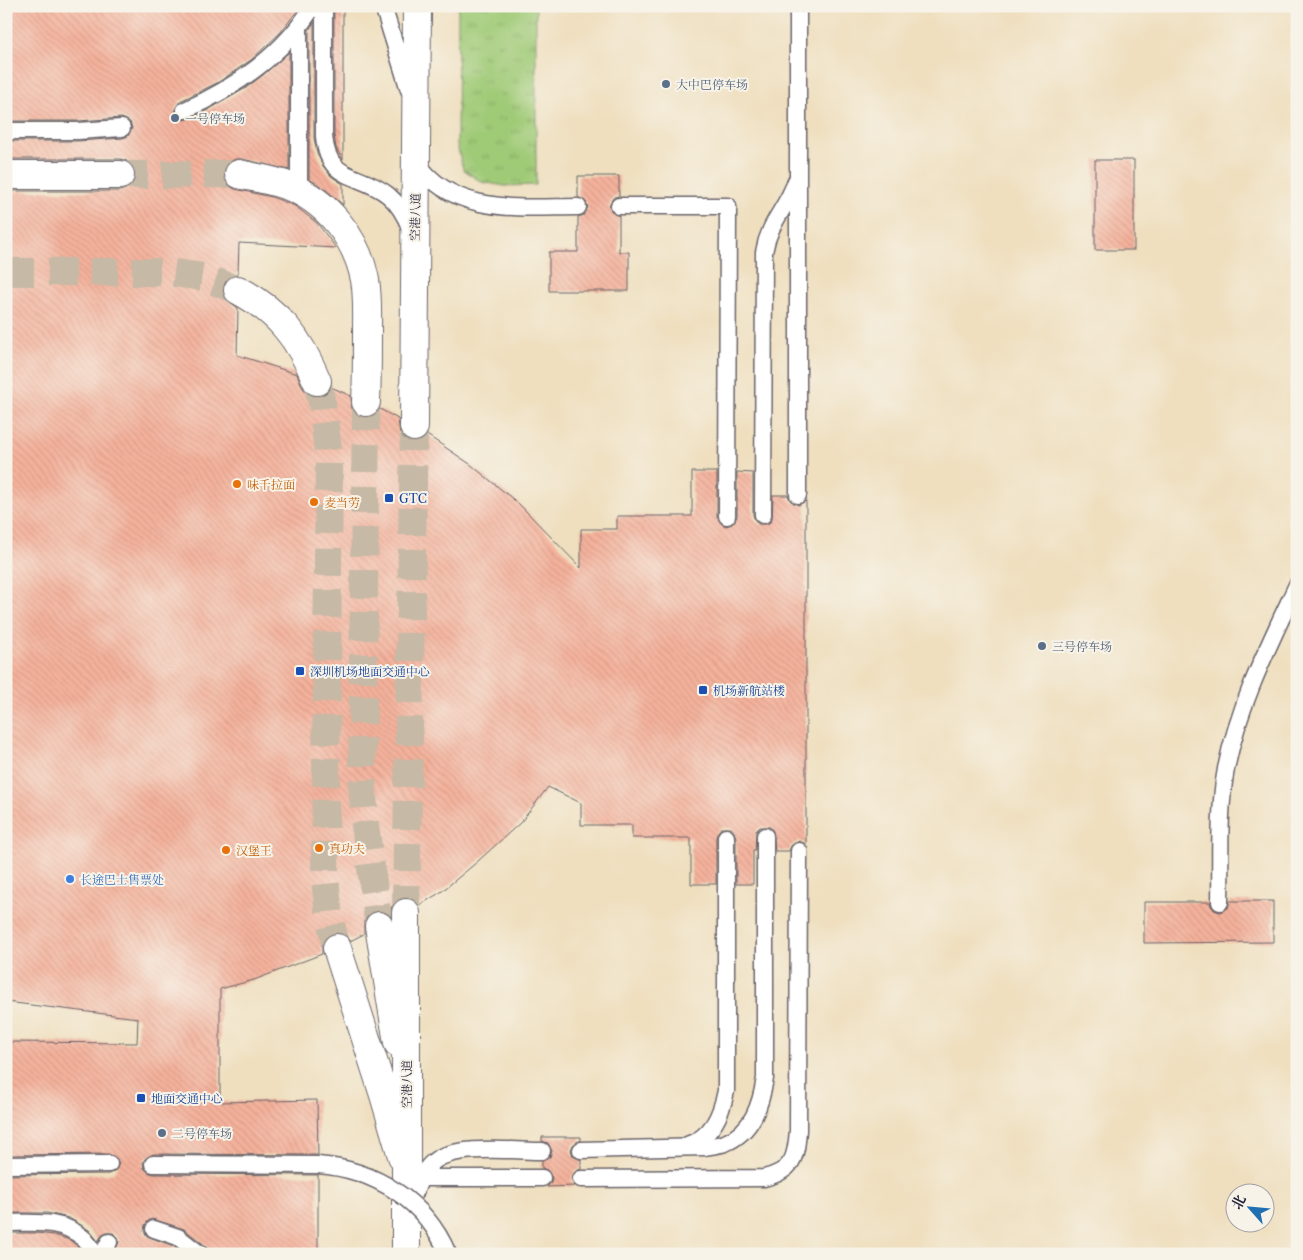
<svg xmlns="http://www.w3.org/2000/svg" width="1303" height="1260" viewBox="0 0 1303 1260" font-family="'Libre Caslon Text','Noto Serif SC',serif">
  <style>
    .grass { fill: url(#grass-tufts); stroke: #607658 }
    .building { fill: url(#building-back-hatch) }
    .lines { fill: none; stroke-linecap: round; stroke-linejoin: round }
    .minor-tunnel { stroke: #c6b9a5; stroke-width: 28; stroke-dasharray: 28 14; stroke-linecap: butt }
    .tertiary-tunnel { stroke: #c6b9a5; stroke-width: 28; stroke-dasharray: 28 14; stroke-linecap: butt }
    .service-casing { stroke: #6a6469; stroke-width: 19 }
    .minor-casing { stroke: #6a6469; stroke-width: 30 }
    .tertiary-casing { stroke: #6a6469; stroke-width: 30 }
    .service { stroke: #fff; stroke-width: 16 }
    .minor { stroke: #fff; stroke-width: 28 }
    .tertiary { stroke: #fff; stroke-width: 28 }
    .service-bridge-casing { stroke: #6a6469; stroke-width: 19; stroke-linecap: butt }
    .service-bridge { stroke: #fff; stroke-width: 16 }
    .service-dot { fill: #5c6f8a; stroke: #f7f3e8; stroke-width: 2 }
    .food-dot { fill: #e8710a; stroke: #f7f3e8; stroke-width: 2 }
    .transit-dot { fill: #1a4fb4; stroke: #f7f3e8; stroke-width: 2 }
    .shop-dot { fill: #3f7fe0; stroke: #f7f3e8; stroke-width: 2 }
    .labels { text-anchor: middle; dominant-baseline: central; stroke-width: 4; stroke-linejoin: round; paint-order: stroke }
    .service-label { font-size: 12px; fill: #4e5e75; stroke: #f7f3e8; text-anchor: start }
    .street-label { font-size: 12px; fill: #22223b; stroke: #f7f3e8 }
    .food-label { font-size: 12px; fill: #c56008; stroke: #f7f3e8; text-anchor: start }
    .transit-label { font-size: 12px; fill: #164399; stroke: #f7f3e8; text-anchor: start }
    .shop-label { font-size: 12px; fill: #366cbe; stroke: #f7f3e8; text-anchor: start }
  </style>
  <defs>
    <pattern id="grass-tufts" width="24" height="20" patternUnits="userSpaceOnUse" patternTransform="scale(1.25)"><rect width="24" height="20" fill="#9fca76"/><path d="M3 7l-1-3M5 7V3M7 7l1-3M15 17l-1-3M17 17v-4M19 17l1-3" fill="none" stroke="#89ad67"/></pattern>
    <pattern id="building-back-hatch" width="6" height="6" patternUnits="userSpaceOnUse" patternTransform="scale(1.25)"><rect width="6" height="6" fill="#f5b29c"/><path d="M-1 5l2 2M0 0l6 6M5-1l2 2" fill="none" stroke="#d29987"/></pattern>
  </defs>
  <rect width="100%" height="100%" fill="#f7f3e8"/>
  <filter id="ink" filterUnits="userSpaceOnUse"><feTurbulence type="fractalNoise" baseFrequency=".02" numOctaves="2"/><feDisplacementMap in="SourceGraphic" scale="10" xChannelSelector="R" yChannelSelector="G"/><feConvolveMatrix kernelMatrix="1 2 1 2 8 2 1 2 1" color-interpolation-filters="sRGB"/></filter>
  <filter id="wash" filterUnits="userSpaceOnUse"><feTurbulence type="fractalNoise" baseFrequency=".0096" numOctaves="4" result="noise"/><feDisplacementMap in="SourceGraphic" scale="20" xChannelSelector="R" yChannelSelector="G"/><feGaussianBlur stdDeviation="1.12" result="paint"/><feColorMatrix in="noise" values="0 0 0 0 0 0 0 0 0 0 0 0 0 0 0 0 0 1.4 0 .05"/><feComposite in="paint" operator="in"/></filter>
  <g filter="url(#wash)">
    <rect width="100%" height="100%" fill="#efdfbf"/>
    <path class="grass" d="M 458,6 L 536,6 L 536,185 L 505,186 L 481,182 L 463,169 L 457,145 Z"/>
    <g id="blocks">
      <g class="building">
        <path d="M 6,6 L 301,6 L 280,33 L 251,60 L 217,83 L 180,101 L 175,109 L 176,115 L 180,118 L 185,120 L 208,110 L 246,88 L 263,75 L 289,52 L 289,170 L 242,159 L 235,159 L 227,164 L 224,170 L 224,178 L 228,185 L 235,189 L 272,197 L 295,206 L 317,223 L 336,248 L 239,243 L 238,274 L 230,277 L 225,282 L 222,289 L 225,298 L 238,308 L 237,355 L 297,374 L 303,388 L 308,394 L 315,396 L 324,395 L 331,387 L 351,396 L 352,409 L 358,415 L 366,418 L 373,416 L 380,409 L 398,419 L 400,434 L 407,441 L 414,443 L 421,441 L 427,435 L 470,464 L 519,504 L 581,568 L 581,529 L 617,529 L 617,516 L 692,516 L 692,472 L 717,472 L 717,516 L 722,524 L 726,526 L 732,524 L 737,517 L 737,472 L 753,473 L 753,515 L 755,520 L 758,524 L 768,524 L 772,520 L 773,495 L 788,495 L 790,500 L 798,505 L 806,501 L 806,844 L 799,841 L 791,846 L 789,851 L 775,851 L 773,831 L 770,827 L 760,827 L 756,831 L 755,850 L 753,850 L 753,884 L 736,884 L 736,837 L 734,832 L 731,828 L 721,828 L 718,832 L 716,837 L 716,884 L 691,884 L 691,838 L 632,838 L 632,825 L 581,825 L 581,803 L 548,787 L 521,822 L 477,862 L 441,892 L 420,905 L 413,899 L 406,897 L 399,899 L 392,906 L 390,916 L 384,911 L 377,911 L 369,914 L 364,921 L 364,934 L 350,941 L 347,936 L 341,933 L 332,933 L 325,938 L 322,944 L 322,954 L 254,980 L 220,989 L 220,1102 L 317,1100 L 318,1155 L 153,1154 L 145,1159 L 143,1163 L 144,1168 L 148,1172 L 153,1174 L 318,1175 L 318,1254 L 210,1254 L 206,1246 L 184,1229 L 152,1219 L 148,1221 L 145,1225 L 144,1231 L 147,1236 L 173,1246 L 183,1254 L 114,1254 L 119,1242 L 118,1237 L 113,1233 L 104,1233 L 98,1241 L 89,1230 L 69,1218 L 47,1213 L 6,1213 L 6,1175 L 109,1174 L 114,1172 L 119,1164 L 117,1159 L 109,1154 L 6,1155 L 6,1042 L 137,1043 L 138,1018 L 6,1002 L 6,191 L 120,191 L 128,188 L 134,182 L 136,175 L 133,167 L 127,161 L 120,159 L 6,159 L 6,141 L 78,141 L 123,138 L 128,136 L 132,128 L 130,122 L 122,118 L 78,121 L 6,121 Z"/>
        <path d="M 334,6 L 343,6 L 343,160 L 336,148 L 334,135 Z"/>
        <path d="M 314,22 L 314,138 L 317,153 L 323,166 L 331,176 L 343,184 L 343,205 L 325,189 L 309,179 L 309,30 Z"/>
        <rect x="1095" y="160" width="39" height="90"/>
        <path d="M 578,176 L 619,176 L 619,196 L 614,197 L 611,201 L 609,206 L 614,214 L 619,216 L 619,252 L 629,252 L 629,291 L 549,291 L 549,252 L 578,252 L 578,217 L 584,215 L 588,207 L 586,202 L 578,197 Z"/>
        <path d="M 1230,901 L 1273,901 L 1273,942 L 1144,943 L 1144,902 L 1210,902 L 1211,906 L 1214,910 L 1220,912 L 1228,908 Z"/>
        <path d="M 542,1137 L 581,1137 L 581,1140 L 573,1145 L 571,1150 L 573,1156 L 581,1160 L 581,1169 L 576,1171 L 571,1179 L 575,1186 L 547,1187 L 551,1183 L 552,1178 L 547,1170 L 542,1168 L 542,1161 L 550,1157 L 552,1151 L 548,1143 L 542,1141 Z"/>
        <path d="M 6,1233 L 36,1233 L 54,1235 L 70,1240 L 78,1247 L 83,1254 L 6,1254 Z"/>
      </g>
    </g>
  </g>
  <g filter="url(#ink)">
    <use href="#blocks" fill-opacity="0" stroke="#6a6469" stroke-width="1"/>
    <g class="lines">
      <g class="minor-tunnel">
        <path d="M 120,175 L 239,174"/>
        <path d="M 6,272 L 167,272 L 203,277 L 238,290"/>
        <path d="M 317,381 L 323,408 L 329,459 L 325,877 L 329,917 L 337,948"/>
        <path d="M 366,402 L 362,780 L 365,825 L 379,926"/>
      </g>
      <path class="tertiary-tunnel" d="M 406,913 L 414,427"/>
      <defs>
        <g id="service">
          <path d="M 324,6 L 324,136 C 328,183 359,172 388,195 C 399,204 406,217 411,230"/>
          <path d="M 383,6 L 409,90"/>
          <path d="M 798,6 L 798,495"/>
          <path d="M 299,27 L 299,192"/>
          <path d="M 185,110 C 235,88 284,54 313,6"/>
          <path d="M 6,131 L 78,131 L 122,128"/>
          <path d="M 416,161 C 452,216 521,207 578,207"/>
          <path d="M 619,206 L 728,206 L 727,516"/>
          <path d="M 763,515 L 764,252 C 769,222 787,208 796,181"/>
          <path d="M 1220,902 C 1221,858 1218,812 1226,769 C 1239,704 1269,645 1297,585"/>
          <path d="M 687,1145 C 712,1137 721,1115 726,1091 L 726,837"/>
          <path d="M 581,1150 L 705,1147 C 711,1146 719,1145 725,1143 C 752,1132 761,1105 765,1078 L 765,836"/>
          <path d="M 153,1164 L 318,1165"/>
          <path d="M 6,1165 L 109,1164"/>
          <path d="M 422,1178 L 542,1178"/>
          <path d="M 581,1179 L 764,1178 C 793,1171 796,1158 798,1130 L 799,851"/>
          <path d="M 411,1202 C 417,1188 422,1171 433,1162 C 454,1144 515,1151 542,1151"/>
          <path d="M 6,1223 C 33,1223 62,1219 83,1238 C 88,1242 91,1249 95,1254"/>
          <path d="M 154,1229 L 178,1237 L 200,1254"/>
          <path d="M 103,1254 L 109,1242"/>
        </g>
        <g id="minor">
          <path d="M 239,174 C 256,178 272,180 288,186 C 327,201 357,238 365,280 C 368,297 367,315 367,333 C 367,356 367,379 366,402"/>
          <path d="M 6,175 L 120,175"/>
          <path d="M 238,290 C 279,312 299,338 317,381"/>
          <path d="M 379,926 L 398,1043"/>
          <path d="M 337,948 L 384,1095 L 402,1156"/>
        </g>
        <g id="tertiary">
          <path d="M 414,427 L 417,6"/>
          <path d="M 406,913 L 406,1254"/>
        </g>
      </defs>
      <use href="#service" class="service-casing"/>
      <use href="#minor" class="minor-casing"/>
      <use href="#tertiary" class="tertiary-casing"/>
      <use href="#service" class="service"/>
      <use href="#minor" class="minor"/>
      <use href="#tertiary" class="tertiary"/>
      <defs>
        <path id="service-bridge" d="M 318,1165 C 374,1169 426,1201 448,1254"/>
      </defs>
      <use href="#service-bridge" class="service-bridge-casing"/>
      <use href="#service-bridge" class="service-bridge"/>
    </g>
  </g>
  <g class="service-dot">
    <circle cx="666" cy="84" r="5"/>
    <circle cx="175" cy="118" r="5"/>
    <circle cx="1042" cy="646" r="5"/>
    <circle cx="162" cy="1133" r="5"/>
  </g>
  <g class="food-dot">
    <circle cx="237" cy="484" r="5"/>
    <circle cx="314" cy="502" r="5"/>
    <circle cx="319" cy="848" r="5"/>
    <circle cx="226" cy="850" r="5"/>
  </g>
  <g class="transit-dot">
    <rect x="384" y="493" width="10" height="10" rx="2.5"/>
    <rect x="295" y="666" width="10" height="10" rx="2.5"/>
    <rect x="698" y="685" width="10" height="10" rx="2.5"/>
    <rect x="136" y="1093" width="10" height="10" rx="2.5"/>
  </g>
  <circle class="shop-dot" cx="70" cy="879" r="5"/>
  <g class="labels">
    <g class="service-label">
      <text x="676" y="84">大中巴停车场</text>
      <text x="185" y="118">一号停车场</text>
      <text x="1052" y="646">三号停车场</text>
      <text x="172" y="1133">二号停车场</text>
    </g>
    <g class="street-label">
      <text transform="translate(415 217) rotate(-89)">空港八道</text>
      <text transform="translate(406 1084) rotate(-90)">空港八道</text>
    </g>
    <g class="food-label">
      <text x="247" y="484">味千拉面</text>
      <text x="324" y="502">麦当劳</text>
      <text x="329" y="848">真功夫</text>
      <text x="236" y="850">汉堡王</text>
    </g>
    <g class="transit-label">
      <text x="399" y="498">GTC</text>
      <text x="310" y="671">深圳机场地面交通中心</text>
      <text x="713" y="690">机场新航站楼</text>
      <text x="151" y="1098">地面交通中心</text>
    </g>
    <g class="shop-label">
      <text x="80" y="879">长途巴士售票处</text>
    </g>
  </g>
  <rect width="1303" height="1260" fill="none" stroke="#f7f3e8" stroke-width="25"/>
  <g transform="translate(1250 1208) rotate(297)"><circle r="24" fill="#f7f3e8" stroke="#a29fa3"/>
  <path d="M0-4L9 19L0 12L-9 19Z" fill="#1f6fb2"/>
  <text y="-8" font-size="14" font-weight="bold" text-anchor="middle" fill="#22223b">北</text>
  </g>
</svg>
